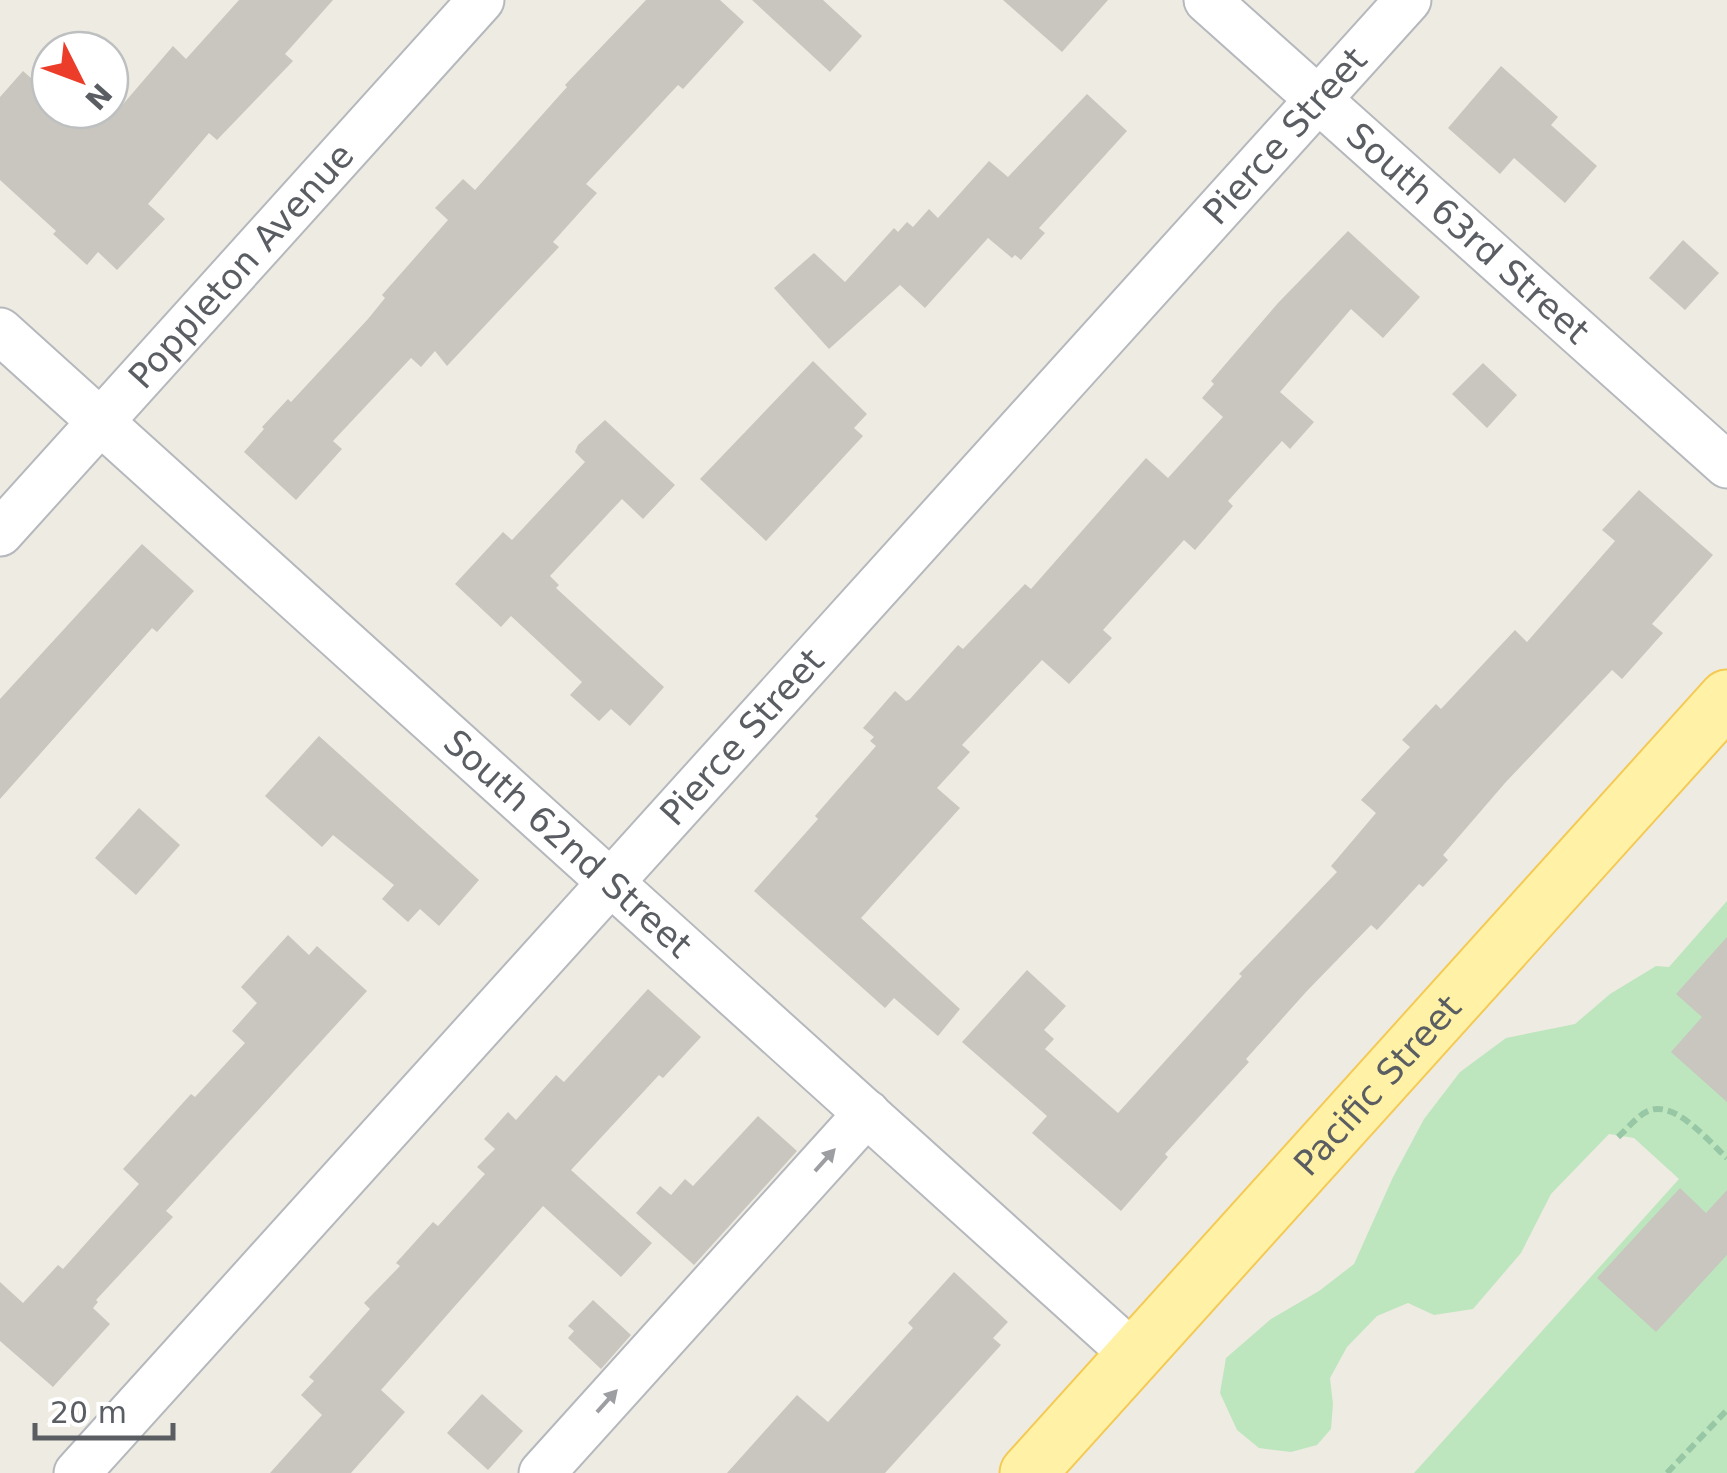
<svg xmlns="http://www.w3.org/2000/svg" width="1727" height="1473" viewBox="0 0 1727 1473" font-family="'DejaVu Sans',sans-serif">
  <style>
    .green { fill: #bee6be }
    .building { fill: #c8c6bf }
    .lines { fill: none; stroke-linecap: round; stroke-linejoin: round }
    .minor-casing { stroke: #b5b8bd; stroke-width: 49 }
    .major-casing { stroke: #f4ca55; stroke-width: 59 }
    .path { stroke: #97c7a5; stroke-width: 6; stroke-dasharray: 10 5; stroke-linecap: butt }
    .minor { stroke: #fff; stroke-width: 45 }
    .major { stroke: #fff2a6; stroke-width: 55 }
    .oneway { fill: #9c9ea1 }
    .labels { text-anchor: middle; dominant-baseline: central; stroke-width: 8; stroke-linejoin: round; paint-order: stroke }
    .street-label { font-size: 35px; fill: #5a5e63; stroke: #fff }
  </style>
  <rect width="100%" height="100%" fill="#eeebe2"/>
  <path class="green" d="M 1727,901 L 1727,1473 L 1414,1473 L 1679,1179 L 1634,1138 L 1609,1134 L 1551,1194 L 1521,1253 L 1473,1309 L 1434,1315 L 1408,1303 L 1377,1316 L 1347,1347 L 1330,1378 L 1333,1404 L 1331,1429 L 1317,1445 L 1291,1452 L 1259,1448 L 1237,1430 L 1220,1393 L 1226,1358 L 1271,1319 L 1319,1291 L 1354,1264 L 1393,1177 L 1424,1119 L 1460,1072 L 1506,1038 L 1575,1024 L 1610,994 L 1656,966 L 1669,967 Z"/>
  <g class="building">
    <path d="M 239,0 L 333,0 L 285,54 L 293,61 L 217,140 L 209,133 L 148,204 L 165,219 L 117,270 L 98,252 L 87,265 L 53,234 L 56,231 L 0,180 L 0,97 L 23,71 L 50,95 L 50,110 L 118,110 L 173,46 L 186,59 Z"/>
    <path d="M 646,0 L 720,0 L 744,22 L 683,89 L 678,85 L 586,184 L 597,193 L 553,242 L 559,247 L 447,366 L 435,351 L 421,367 L 411,358 L 333,441 L 342,449 L 296,500 L 244,452 L 264,429 L 262,427 L 288,399 L 291,402 L 368,319 L 385,298 L 382,295 L 448,220 L 435,208 L 463,179 L 475,190 L 567,87 L 565,85 Z"/>
    <path d="M 752,0 L 823,0 L 862,36 L 830,72 Z"/>
    <path d="M 1003,0 L 1108,0 L 1062,52 Z"/>
    <path d="M 1501,66 L 1558,117 L 1551,125 L 1597,166 L 1565,203 L 1514,158 L 1500,174 L 1448,128 Z"/>
    <path d="M 1087,94 L 1127,131 L 1039,228 L 1045,233 L 1021,260 L 1015,255 L 1012,258 L 988,238 L 925,308 L 900,285 L 829,349 L 774,288 L 814,253 L 845,282 L 894,228 L 898,232 L 907,222 L 913,227 L 929,209 L 938,218 L 989,161 L 1008,177 Z"/>
    <path d="M 1348,231 L 1420,297 L 1383,338 L 1351,309 L 1280,392 L 1314,422 L 1290,449 L 1282,441 L 1228,501 L 1233,506 L 1195,550 L 1184,540 L 1103,630 L 1112,638 L 1069,684 L 1042,660 L 962,745 L 970,752 L 937,788 L 960,808 L 861,918 L 960,1009 L 938,1036 L 894,998 L 885,1008 L 754,891 L 818,819 L 815,816 L 876,746 L 870,741 L 874,737 L 863,728 L 895,691 L 906,701 L 910,699 L 958,645 L 963,649 L 1025,584 L 1031,589 L 1146,458 L 1168,478 L 1223,417 L 1202,398 L 1214,384 L 1211,381 L 1278,303 Z"/>
    <path d="M 1683,240 L 1719,273 L 1685,310 L 1649,278 Z"/>
    <path d="M 813,361 L 867,414 L 854,428 L 863,436 L 766,541 L 700,479 Z"/>
    <path d="M 1483,363 L 1517,395 L 1487,428 L 1452,394 Z"/>
    <path d="M 605,420 L 675,485 L 643,519 L 622,499 L 550,576 L 559,585 L 556,588 L 664,687 L 630,726 L 611,709 L 599,721 L 570,695 L 582,682 L 511,616 L 501,627 L 455,584 L 503,532 L 512,540 L 585,462 L 575,452 L 578,445 Z"/>
    <path d="M 1639,490 L 1713,555 L 1652,624 L 1663,633 L 1622,679 L 1612,670 L 1505,783 L 1443,855 L 1448,860 L 1423,887 L 1419,884 L 1377,930 L 1371,925 L 1306,992 L 1246,1059 L 1249,1062 L 1165,1154 L 1168,1157 L 1121,1211 L 1032,1133 L 1047,1116 L 962,1042 L 1027,970 L 1066,1006 L 1044,1030 L 1054,1039 L 1045,1049 L 1118,1113 L 1242,976 L 1239,974 L 1337,872 L 1331,866 L 1376,813 L 1361,800 L 1410,747 L 1402,740 L 1436,704 L 1441,709 L 1515,630 L 1527,642 L 1615,541 L 1602,530 Z"/>
    <path d="M 142,544 L 194,591 L 157,632 L 152,628 L 0,799 L 0,699 Z"/>
    <path d="M 319,736 L 479,880 L 439,926 L 420,909 L 408,922 L 382,899 L 394,885 L 333,835 L 322,847 L 265,796 Z"/>
    <path d="M 139,808 L 180,845 L 136,895 L 95,858 Z"/>
    <path d="M 288,935 L 309,955 L 317,946 L 367,991 L 166,1211 L 173,1217 L 96,1300 L 98,1302 L 93,1308 L 110,1324 L 53,1387 L 0,1341 L 0,1282 L 23,1303 L 58,1265 L 63,1269 L 139,1184 L 123,1169 L 191,1094 L 195,1097 L 245,1043 L 232,1031 L 257,1003 L 241,987 Z"/>
    <path d="M 1727,937 L 1727,1102 L 1671,1052 L 1702,1017 L 1676,994 Z"/>
    <path d="M 648,989 L 701,1037 L 663,1078 L 659,1075 L 571,1170 L 652,1243 L 621,1277 L 543,1206 L 381,1390 L 405,1412 L 351,1473 L 270,1473 L 322,1415 L 301,1395 L 314,1381 L 309,1377 L 370,1309 L 364,1303 L 400,1266 L 396,1263 L 433,1222 L 438,1226 L 485,1174 L 477,1167 L 495,1149 L 484,1139 L 508,1112 L 516,1120 L 556,1075 L 564,1082 Z"/>
    <path d="M 758,1116 L 797,1151 L 694,1265 L 636,1213 L 660,1186 L 671,1195 L 685,1179 L 693,1186 Z"/>
    <path d="M 1680,1188 L 1706,1213 L 1727,1190 L 1727,1255 L 1656,1332 L 1597,1278 Z"/>
    <path d="M 954,1272 L 1008,1322 L 993,1338 L 1001,1345 L 885,1473 L 727,1473 L 797,1395 L 828,1422 L 913,1328 L 908,1323 Z"/>
    <path d="M 593,1300 L 631,1335 L 601,1369 L 568,1338 L 574,1331 L 568,1326 Z"/>
    <path d="M 482,1394 L 523,1431 L 488,1470 L 447,1433 Z"/>
  </g>
  <g class="lines">
    <defs>
      <g id="minor">
        <path id="s1" d="M 1207,0 L 1727,465"/>
        <path id="s2" d="M 0,331 L 1134,1355"/>
        <path id="s3" d="M 0,533 L 481,0"/>
        <path id="s4" d="M 77,1473 L 1408,0"/>
        <path d="M 542,1473 L 867,1113"/>
      </g>
      <g id="major">
        <path id="s5" d="M 1028,1473 L 1727,698"/>
      </g>
    </defs>
    <use href="#minor" class="minor-casing"/>
    <use href="#major" class="major-casing"/>
    <g class="path">
      <path d="M 1618,1137 C 1627,1129 1637,1116 1648,1111 C 1675,1099 1709,1142 1727,1158"/>
      <path d="M 1667,1473 L 1727,1410"/>
    </g>
    <use href="#minor" class="minor"/>
    <use href="#major" class="major"/>
  </g>
  <defs><path id="oneway-solid" d="M-6-.8H1V-3.2L6.5 0L1 3.2V.8H-6Z" transform="scale(2.5)"/></defs>
  <g class="oneway">
    <use href="#oneway-solid" transform="translate(825 1160) rotate(-48)"/>
    <use href="#oneway-solid" transform="translate(607 1401) rotate(-48)"/>
  </g>
  <g class="labels">
    <g class="street-label">
      <text stroke="none"><textPath href="#s4" startOffset="1802">Pierce Street</textPath></text>
      <text stroke="none"><textPath href="#s1" startOffset="350">South 63rd Street</textPath></text>
      <text stroke="none"><textPath href="#s3" startOffset="360">Poppleton Avenue</textPath></text>
      <text stroke="none"><textPath href="#s4" startOffset="992">Pierce Street</textPath></text>
      <text stroke="none"><textPath href="#s2" startOffset="765">South 62nd Street</textPath></text>
      <text stroke="none"><textPath href="#s5" startOffset="522">Pacific Street</textPath></text>
    </g>
  </g>
  <g transform="translate(80 80) rotate(132)"><circle r="48" fill="#ffffff" stroke="#bdbfc1" stroke-width="2.5"/>
  <path d="M0-8L18 38L0 25L-18 38Z" fill="#ec3c2a"/>
  <text y="-15" font-size="28" font-weight="bold" text-anchor="middle" fill="#5a5e63">N</text>
  </g>
  <path d="M35 1423v15h138v-15" fill="none" stroke="#5a5e63" stroke-width="5"/>
  <text x="50" y="1423" font-size="30" fill="#5a5e63" stroke="#ffffff" stroke-width="8" paint-order="stroke">20 m</text>
</svg>
